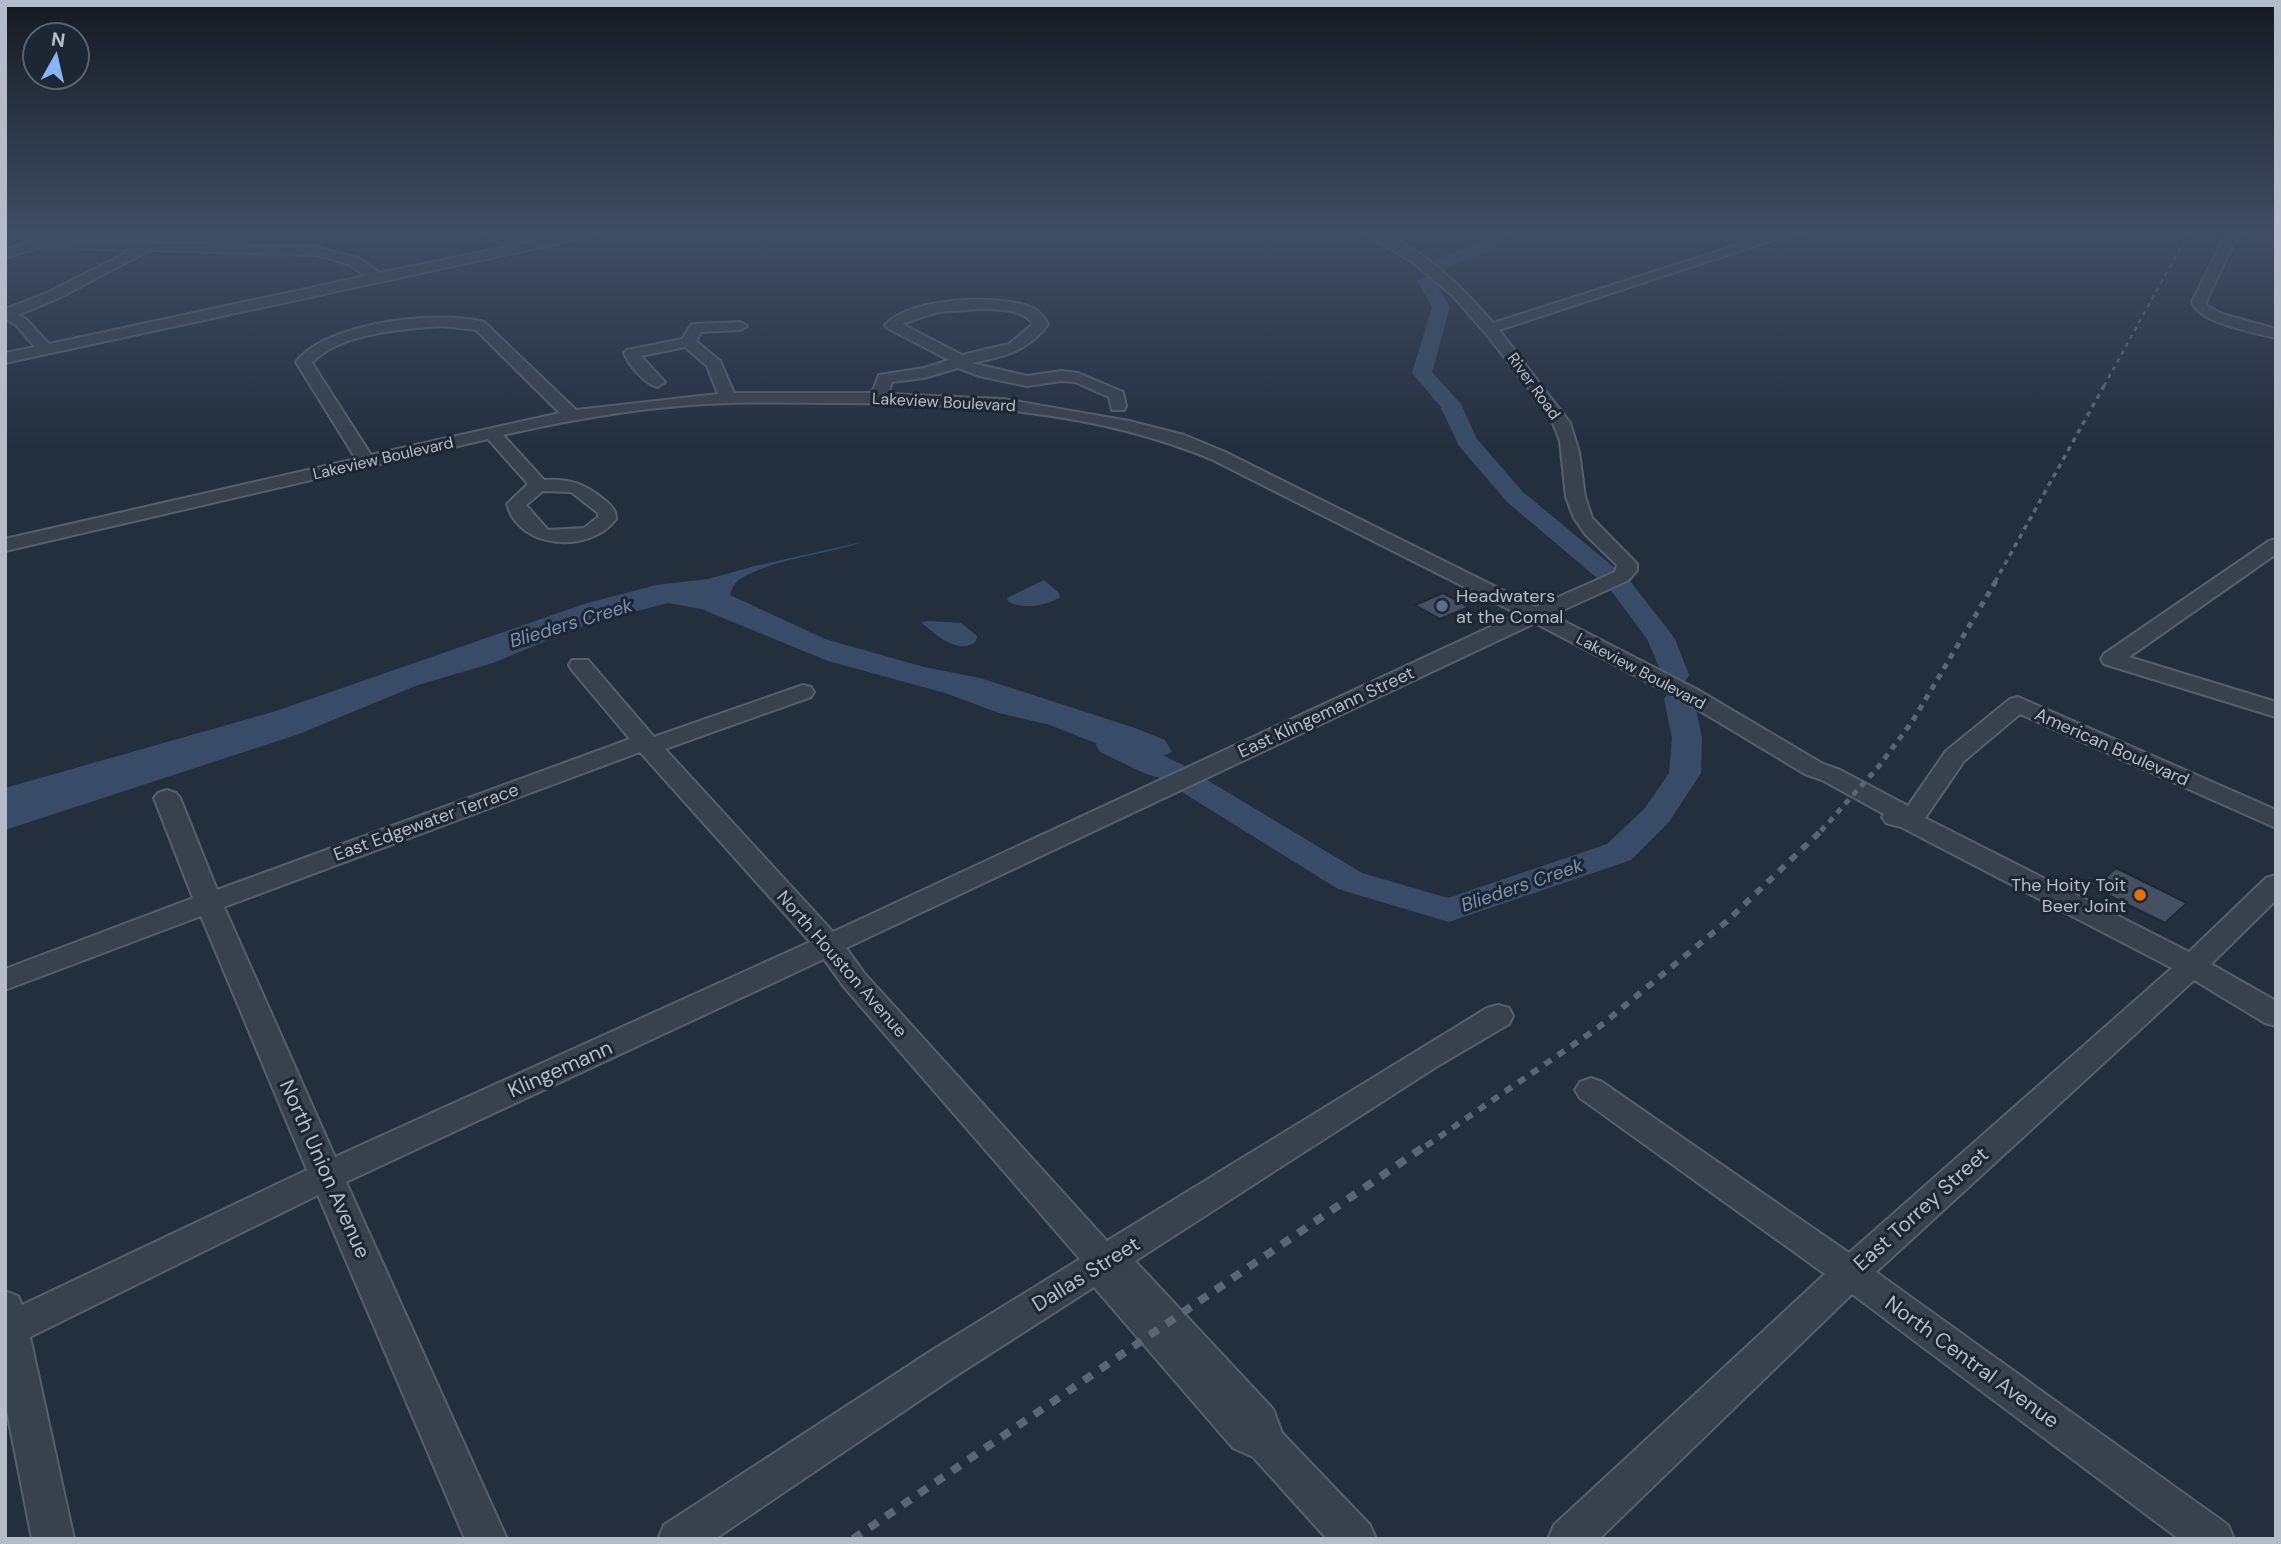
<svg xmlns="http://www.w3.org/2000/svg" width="2281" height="1544" viewBox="0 0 2281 1544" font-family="'DM Sans',sans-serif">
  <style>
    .water { fill: #394c67 }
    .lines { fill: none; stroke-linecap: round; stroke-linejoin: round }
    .river { fill: #394c67; fill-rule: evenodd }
    .building { fill: #455162; stroke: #1f2835; stroke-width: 2 }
    .minor-casing { stroke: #565f6c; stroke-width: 4 }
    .minor { fill: #38414e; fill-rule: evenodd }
    .rail-far4 { stroke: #5a6575; stroke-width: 2.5; stroke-dasharray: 4.5 4.5; stroke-linecap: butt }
    .rail-far3 { stroke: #5a6575; stroke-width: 3.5; stroke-dasharray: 5 5; stroke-linecap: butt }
    .rail-far2 { stroke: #5a6575; stroke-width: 5; stroke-dasharray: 6 6; stroke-linecap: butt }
    .rail-far1 { stroke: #5a6575; stroke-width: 6; stroke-dasharray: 8 8; stroke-linecap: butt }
    .rail { stroke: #5a6575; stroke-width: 8; stroke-dasharray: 10 10; stroke-linecap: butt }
    .service-dot { fill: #5c6f8a; stroke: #1d2633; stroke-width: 2.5 }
    .food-dot { fill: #e8710a; stroke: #1d2633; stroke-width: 2.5 }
    .labels { text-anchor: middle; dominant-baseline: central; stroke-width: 6; stroke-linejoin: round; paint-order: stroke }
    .far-street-label { font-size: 16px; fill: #b4bcc9; stroke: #1d2633 }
    .poi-label { font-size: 18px; fill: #b4bcc9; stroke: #1d2633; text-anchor: start }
    .street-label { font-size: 18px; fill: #b4bcc9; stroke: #1d2633 }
    .water-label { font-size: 19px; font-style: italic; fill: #7c92b1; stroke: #1d2633 }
    .near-street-label { font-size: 21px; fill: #b4bcc9; stroke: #1d2633 }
  </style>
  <rect width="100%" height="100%" fill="#242f3e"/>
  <g class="water">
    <path d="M 862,542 C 825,555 776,558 742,578 C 735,582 732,587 730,595 L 825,639 L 924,667 L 980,678 L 1135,728 L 1165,740 L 1172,752 L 1140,765 L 1098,744 L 1050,725 L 999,713 L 945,693 L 828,661 L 701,609 L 668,603 L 590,623 L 493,663 L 418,685 L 299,734 L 5,830 L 5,788 L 276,711 L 584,604 L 656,585 L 708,579 L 751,567 Z"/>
    <path d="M 1044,580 L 1058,592 L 1060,597 C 1047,606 1021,610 1008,601 L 1007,598 Z"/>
    <path d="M 928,621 L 961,623 L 977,636 L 976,641 C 960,657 933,633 921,622 Z"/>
  </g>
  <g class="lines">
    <g class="river">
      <path d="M 1496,230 L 1515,230 L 1491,250 L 1442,270 L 1436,271 L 1427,266 L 1430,262 L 1479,242 Z"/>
      <path d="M 1426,276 L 1432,277 L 1450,307 L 1432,372 L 1461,404 L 1477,439 L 1523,492 L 1615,568 L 1619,573 L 1615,578 L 1606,581 L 1597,578 L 1507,502 L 1459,446 L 1440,406 L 1412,373 L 1432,307 L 1417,281 Z"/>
      <path d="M 1622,580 L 1631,582 L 1675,639 L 1689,675 L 1685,681 L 1675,684 L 1665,681 L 1647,639 L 1609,588 L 1613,582 Z"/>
      <path d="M 1679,690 L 1689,693 L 1694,699 L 1702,738 L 1701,773 L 1669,822 L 1631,860 L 1449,922 L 1338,889 L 1182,792 L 1177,785 L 1181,779 C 1159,785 1121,761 1100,752 L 1096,745 L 1100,738 C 1126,732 1159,755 1183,765 L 1188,772 L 1184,778 L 1193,775 L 1204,778 L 1362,873 L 1448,898 L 1607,844 L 1645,808 L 1669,773 L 1672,738 L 1664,699 L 1669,693 Z"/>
    </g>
  </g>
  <g class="building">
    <path d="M 1443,593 L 1469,607 L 1440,619 L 1415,605 Z"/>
    <path d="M 2116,868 L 2187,903 L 2165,923 L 2094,888 Z"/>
  </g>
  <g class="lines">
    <defs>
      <g id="minor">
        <path d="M 481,230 L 496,230 L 520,244 L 583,230 L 598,232 L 592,236 L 5,363 L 5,353 L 35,347 L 16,325 L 5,319 L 5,309 L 47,293 L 132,250 L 41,247 L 5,258 L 5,250 L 35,240 L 316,247 L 358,258 L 380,273 L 506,247 ZM 150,250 L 316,255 L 348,264 L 366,276 L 49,344 L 26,319 L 18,315 L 57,299 Z"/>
        <path d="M 1359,230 C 1407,230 1463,288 1493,323 L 1785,230 L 1804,230 L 1499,330 L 1570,423 L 1579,452 L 1585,497 L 1592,518 L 1637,564 L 1637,570 L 1629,580 L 1552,615 L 1698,690 L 1823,764 L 1840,770 L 1908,806 L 1946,751 L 2010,699 L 2018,697 L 2276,810 L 2276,828 L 2020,714 L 1964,761 L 1925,818 L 2189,952 L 2266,878 L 2276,875 L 2276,900 L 2211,964 L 2276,1001 L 2276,1026 L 2265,1023 L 2194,980 L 1876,1272 L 2228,1525 L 2234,1539 L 2179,1539 L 1852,1294 L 1599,1539 L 1548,1539 L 1554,1525 L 1825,1274 L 1580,1098 L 1575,1090 L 1580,1082 L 1591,1078 L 1602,1082 L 1849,1253 L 2172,968 L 1901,827 L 1886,823 L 1882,817 L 1884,814 L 1822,780 L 1805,774 L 1682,700 L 1535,623 L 846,948 L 864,973 L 1107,1241 L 1487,1008 L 1498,1005 L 1509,1008 L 1513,1016 L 1509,1024 L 1436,1067 L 1135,1261 L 1273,1409 L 1282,1433 L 1370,1525 L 1376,1539 L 1327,1539 L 1253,1457 L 1233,1448 L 1094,1287 L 957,1375 L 715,1539 L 658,1539 L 664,1525 L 931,1351 L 1080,1259 L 844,987 L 824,959 L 346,1182 L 507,1539 L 465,1539 L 318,1195 L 30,1337 L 74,1539 L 32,1539 L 5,1401 L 5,1291 L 18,1296 L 22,1305 L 307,1170 L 201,916 L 5,990 L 5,969 L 193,898 L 154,798 L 158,793 L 167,790 L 176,793 L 180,798 L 217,890 L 630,739 L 572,670 L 569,665 L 572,660 L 588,660 L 654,737 L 803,685 L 811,687 L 814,692 L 811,697 L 665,749 L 833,932 L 1518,614 L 1213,460 C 1095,410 963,403 836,403 C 801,403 765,402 730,403 C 654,405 577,418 503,435 L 544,480 C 569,478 586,484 606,501 C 612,507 616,510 616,519 C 590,554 519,550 507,504 L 528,484 L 488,439 L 5,551 L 5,539 L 356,459 L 296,362 C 327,322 438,310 484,322 L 576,410 L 718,394 L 707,366 L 685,347 L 641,356 L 665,382 L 657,387 C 644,383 629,365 624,353 L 627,350 L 682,339 L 691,325 L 696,324 L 740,322 L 747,326 L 740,330 L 701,332 L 696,341 L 720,361 L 734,393 L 872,393 L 879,375 L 924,368 L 949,360 L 887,328 L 885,325 C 909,297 1001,294 1033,308 C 1040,311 1044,318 1048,324 C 1028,351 1004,357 972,363 L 1027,376 L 1061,371 L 1078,373 L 1123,392 L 1126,406 L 1124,410 L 1112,410 L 1109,397 L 1075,382 L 1061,381 L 1027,386 L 979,376 L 958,368 L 924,378 L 892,382 L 888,394 L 1003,399 L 1129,421 L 1184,435 L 1225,452 L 1536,607 L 1615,572 L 1617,565 L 1586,535 L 1574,518 L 1566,497 L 1560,441 L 1553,423 L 1543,406 L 1487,335 L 1452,295 L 1411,261 ZM 981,309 C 999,310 1021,308 1033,324 L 1009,344 L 962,355 L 902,324 L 937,312 ZM 442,326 L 476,330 L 560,413 L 371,455 L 312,363 C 339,333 403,329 442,326 ZM 543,491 L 571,492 L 598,513 L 598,517 L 584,528 L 548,530 L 526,505 ZM 640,752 L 810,942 L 335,1157 L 224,907 Z"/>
        <path d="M 2228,230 L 2240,230 L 2206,302 L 2207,306 L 2222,314 L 2276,329 L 2276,338 C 2255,333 2199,323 2192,302 Z"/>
        <path d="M 2276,539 L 2276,554 L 2129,657 L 2276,702 L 2276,717 L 2104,664 L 2101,659 L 2104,654 L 2269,541 Z"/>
      </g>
    </defs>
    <use href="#minor" class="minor-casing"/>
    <use href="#minor" class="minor"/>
    <path class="rail-far4" d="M 2104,386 L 2190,230"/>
    <path class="rail-far3" d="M 1995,582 L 2105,384"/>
    <path class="rail-far2" d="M 1821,831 L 1879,766 L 1912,722 L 1996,581"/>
    <path class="rail-far1" d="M 1426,1146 L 1599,1027 L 1726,922 L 1823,829"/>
    <path class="rail" d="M 853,1539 L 1428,1144"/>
  </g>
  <linearGradient id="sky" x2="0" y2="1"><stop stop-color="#141a22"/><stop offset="0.52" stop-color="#3f4d63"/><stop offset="1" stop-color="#3f4d63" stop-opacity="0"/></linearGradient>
  <rect width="2281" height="446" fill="url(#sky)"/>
  <circle class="service-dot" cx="1442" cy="606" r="7"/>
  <circle class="food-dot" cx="2140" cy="895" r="7"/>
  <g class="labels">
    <g class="far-street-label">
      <text transform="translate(1534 386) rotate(54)">River Road</text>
      <text transform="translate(944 402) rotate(3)">Lakeview Boulevard</text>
      <text transform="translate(383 458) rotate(-13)">Lakeview Boulevard</text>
      <text transform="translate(1641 671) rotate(28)">Lakeview Boulevard</text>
    </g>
    <g class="poi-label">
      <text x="1456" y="596">Headwaters<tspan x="1456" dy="21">at the Comal</tspan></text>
      <text x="2126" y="885" text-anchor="end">The Hoity Toit<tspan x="2126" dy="21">Beer Joint</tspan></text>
    </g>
    <g class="street-label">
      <text transform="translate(1326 712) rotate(-25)">East Klingemann Street</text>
      <text transform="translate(2112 747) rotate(24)">American Boulevard</text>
      <text transform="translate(426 822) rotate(-20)">East Edgewater Terrace</text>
      <text transform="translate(842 964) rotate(49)">North Houston Avenue</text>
    </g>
    <g class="water-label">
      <text transform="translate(571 623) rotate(-17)">Blieders Creek</text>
      <text transform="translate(1522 885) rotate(-19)">Blieders Creek</text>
    </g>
    <g class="near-street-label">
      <text transform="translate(560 1069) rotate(-24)">Klingemann</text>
      <text transform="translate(325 1169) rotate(66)">North Union Avenue</text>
      <text transform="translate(1921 1209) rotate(-42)">East Torrey Street</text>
      <text transform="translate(1086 1274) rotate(-32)">Dallas Street</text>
      <text transform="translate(1972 1362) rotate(36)">North Central Avenue</text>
    </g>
  </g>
  <rect width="2281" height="1544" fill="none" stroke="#b4bcc9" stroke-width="14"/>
  <g transform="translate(56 56) rotate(8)"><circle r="33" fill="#1d2633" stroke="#59626f" stroke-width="2"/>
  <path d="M0-5L12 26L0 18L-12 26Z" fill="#8ab4f8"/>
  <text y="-10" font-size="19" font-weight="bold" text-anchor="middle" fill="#b4bcc9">N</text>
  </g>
</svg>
